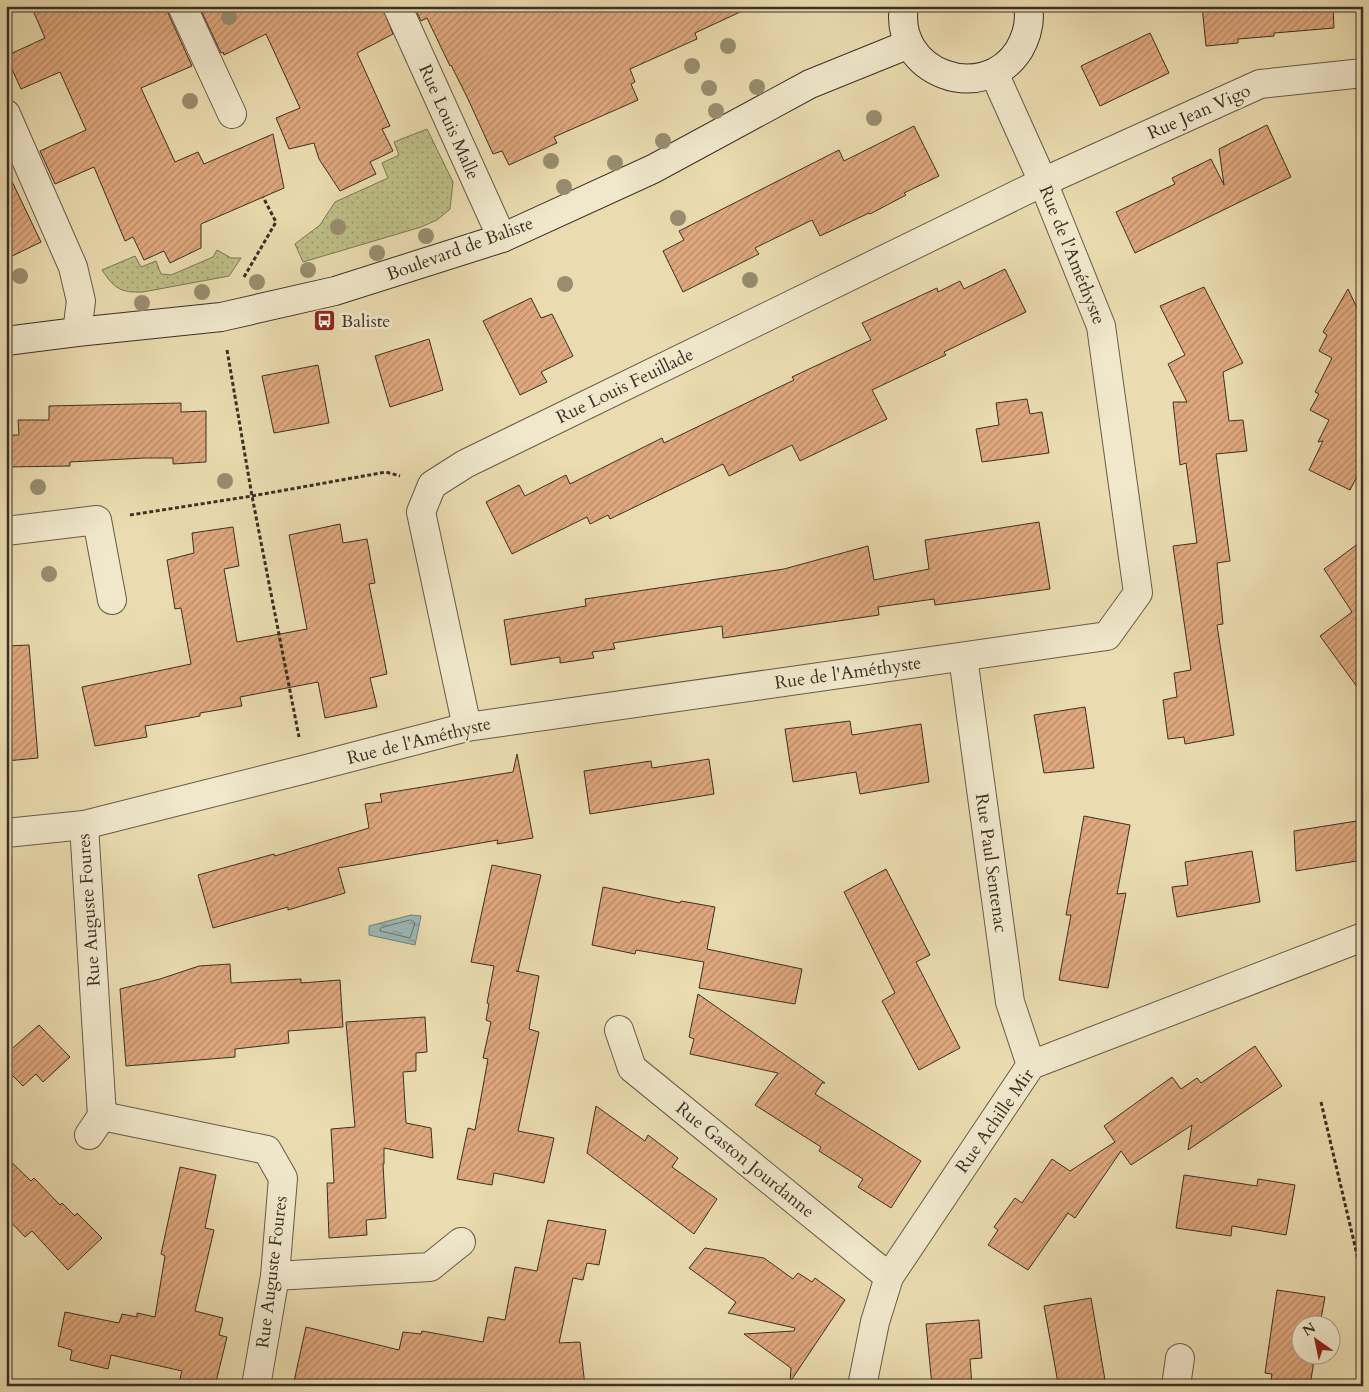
<svg xmlns="http://www.w3.org/2000/svg" width="1369" height="1392" viewBox="0 0 1369 1392" font-family="Cardo,serif">
  <style>
    .grass { fill: url(#grass-dots); stroke: #7c7756 }
    .water { fill: url(#water-ripples); stroke: #75827c }
    .lines { fill: none; stroke-linecap: round; stroke-linejoin: round }
    .shore { stroke: #6c746e; stroke-width: 1 }
    .building { fill: url(#building-hatch); stroke: #3b3025 }
    .street-casing { stroke: #675b48; stroke-width: 30 }
    .secondary-casing { stroke: #3b3025; stroke-width: 30 }
    .path { stroke: #3b3025; stroke-width: 3; stroke-dasharray: 4 2.5; stroke-linecap: butt }
    .street { stroke: #f1e8cc; stroke-width: 28 }
    .secondary { stroke: #f1e8cc; stroke-width: 28 }
    .tree { fill: #988d6f }
    .labels { text-anchor: middle; dominant-baseline: central; stroke-width: 5; stroke-linejoin: round; paint-order: stroke }
    .street-label { font-size: 18px; fill: #3b3025; stroke: #f1e8cc }
    .poi-label { font-size: 18px; fill: #3b3025; stroke: #f1e8cc; text-anchor: start }
  </style>
  <defs>
    <pattern id="grass-dots" width="8" height="8" patternUnits="userSpaceOnUse" patternTransform="scale(1.25)"><rect width="8" height="8" fill="#bdbe87"/><path d="M2 2h.1M6 6h.1" fill="none" stroke="#9b9b6e" stroke-width="1.8" stroke-linecap="round"/></pattern>
    <pattern id="water-ripples" width="26" height="14" patternUnits="userSpaceOnUse" patternTransform="scale(1.25)"><rect width="26" height="14" fill="#9cb9b6"/><path d="M2 4q2-2 4 0t4 0M15 11q2-2 4 0t4 0" fill="none" stroke="#809794"/></pattern>
    <pattern id="building-hatch" width="6" height="6" patternUnits="userSpaceOnUse" patternTransform="scale(1.25)"><rect width="6" height="6" fill="#e0a87e"/><path d="M-1 1l2-2M0 6l6-6M5 7l2-2" fill="none" stroke="#b78967"/></pattern>
  </defs>
  <rect width="100%" height="100%" fill="#eadcb0"/>
  <filter id="stains"><feTurbulence type="fractalNoise" baseFrequency=".004" numOctaves="4"/><feColorMatrix values="0 0 0 0 .2 0 0 0 0 .09 0 0 0 0 .02 0 0 0 .5 -.17"/></filter>
  <radialGradient id="worn" r=".72"><stop offset=".6" stop-color="#630" stop-opacity="0"/><stop offset="1" stop-color="#630" stop-opacity=".3"/></radialGradient>
  <g class="grass">
    <path d="M 427,129 L 453,182 L 450,209 L 437,220 L 421,227 L 303,262 L 295,244 L 320,225 L 335,202 L 388,178 L 382,163 L 399,155 L 394,142 Z"/>
    <path d="M 217,250 L 231,258 L 241,258 L 229,276 L 143,292 C 120,293 114,288 102,270 L 135,256 L 141,267 L 156,261 L 161,274 L 171,275 L 213,257 Z"/>
  </g>
  <path class="water" d="M 411,915 L 421,916 L 415,945 L 369,935 L 369,926 Z"/>
  <g class="lines">
    <path class="shore" d="M 411,920 L 415,923 L 410,938 L 380,931 L 381,928 Z"/>
  </g>
  <g class="building">
    <path d="M 31,6 L 167,6 L 168,13 L 192,66 L 141,88 L 175,162 L 198,152 L 204,164 L 273,134 L 284,188 L 201,224 L 201,248 L 170,263 L 164,251 L 144,260 L 133,237 L 125,241 L 94,167 L 55,184 L 40,151 L 86,130 L 60,72 L 21,89 L 6,56 L 45,38 Z"/>
    <path d="M 199,6 L 382,6 L 393,34 L 357,53 L 390,126 L 382,129 L 393,151 L 370,162 L 376,174 L 340,191 L 319,159 L 314,143 L 289,149 L 276,118 L 300,108 L 266,34 L 224,55 L 223,52 L 221,53 Z"/>
    <path d="M 414,6 L 753,6 L 695,33 L 697,39 L 630,69 L 635,82 L 631,84 L 638,100 L 554,137 L 557,143 L 509,165 L 502,151 L 493,154 L 468,99 L 451,65 L 450,66 L 427,18 L 421,21 Z"/>
    <path d="M 1202,6 L 1333,6 L 1334,28 L 1274,33 L 1274,36 L 1238,39 L 1238,43 L 1206,46 Z"/>
    <path d="M 1150,33 L 1169,73 L 1100,106 L 1081,66 Z"/>
    <path d="M 1267,125 L 1291,177 L 1135,253 L 1116,212 L 1175,184 L 1172,178 L 1211,159 L 1224,185 L 1219,149 Z"/>
    <path d="M 914,126 L 939,176 L 904,193 L 906,195 L 870,214 L 869,213 L 820,236 L 812,220 L 755,248 L 759,254 L 683,292 L 663,251 L 684,240 L 679,231 L 839,150 L 844,161 Z"/>
    <path d="M 6,169 L 41,242 L 6,259 Z"/>
    <path d="M 1005,269 L 1026,312 L 944,352 L 946,355 L 872,390 L 887,419 L 800,461 L 792,445 L 729,476 L 723,464 L 610,519 L 608,515 L 590,524 L 587,517 L 512,554 L 486,502 L 519,485 L 525,496 L 566,475 L 570,484 L 662,438 L 664,443 L 794,380 L 792,377 L 871,340 L 862,323 L 937,288 L 938,292 L 960,281 L 964,289 Z"/>
    <path d="M 1204,287 L 1243,363 L 1223,372 L 1229,421 L 1243,420 L 1247,451 L 1216,454 L 1230,561 L 1217,563 L 1223,624 L 1217,625 L 1234,735 L 1185,744 L 1184,737 L 1168,739 L 1163,700 L 1177,697 L 1174,673 L 1191,670 L 1173,546 L 1197,543 L 1186,463 L 1180,465 L 1173,402 L 1187,402 L 1168,364 L 1185,355 L 1160,306 Z"/>
    <path d="M 1348,289 L 1357,308 L 1363,297 L 1363,465 L 1350,490 L 1309,470 L 1323,441 L 1318,442 L 1329,420 L 1310,410 L 1319,394 L 1315,392 L 1332,358 L 1319,351 L 1327,335 L 1323,332 Z"/>
    <path d="M 531,298 L 541,318 L 552,314 L 573,356 L 541,372 L 547,382 L 520,395 L 483,321 Z"/>
    <path d="M 429,339 L 443,390 L 390,407 L 375,356 Z"/>
    <path d="M 318,365 L 329,423 L 274,433 L 262,376 Z"/>
    <path d="M 1027,399 L 1030,414 L 1042,412 L 1049,453 L 982,462 L 976,429 L 999,425 L 996,403 Z"/>
    <path d="M 181,403 L 181,412 L 206,411 L 206,462 L 173,464 L 173,458 L 144,458 L 70,462 L 70,466 L 6,467 L 6,435 L 19,435 L 18,420 L 49,420 L 49,406 Z"/>
    <path d="M 1039,522 L 1050,589 L 935,605 L 934,599 L 878,607 L 879,615 L 723,638 L 722,626 L 613,643 L 615,649 L 592,652 L 594,658 L 560,663 L 560,657 L 511,665 L 504,620 L 586,606 L 585,599 L 784,569 L 868,546 L 874,580 L 929,569 L 925,540 Z"/>
    <path d="M 340,524 L 343,543 L 367,539 L 375,583 L 369,584 L 387,674 L 370,678 L 377,707 L 325,718 L 318,682 L 240,697 L 242,706 L 200,713 L 200,716 L 145,726 L 147,737 L 95,746 L 82,687 L 191,664 L 181,608 L 175,609 L 167,560 L 194,553 L 192,533 L 233,527 L 239,566 L 224,569 L 237,642 L 307,629 L 289,535 Z"/>
    <path d="M 1363,540 L 1363,695 L 1320,636 L 1352,612 L 1324,569 Z"/>
    <path d="M 29,645 L 38,758 L 6,761 L 6,646 Z"/>
    <path d="M 1085,707 L 1094,768 L 1044,773 L 1034,715 Z"/>
    <path d="M 850,721 L 852,735 L 921,724 L 929,782 L 860,794 L 856,772 L 793,782 L 785,729 Z"/>
    <path d="M 517,754 L 533,838 L 497,844 L 498,840 L 338,868 L 345,893 L 288,910 L 288,907 L 213,928 L 198,875 L 274,854 L 275,856 L 369,828 L 365,804 L 382,802 L 380,794 L 513,772 Z"/>
    <path d="M 709,759 L 714,794 L 590,814 L 584,771 L 651,761 L 652,768 Z"/>
    <path d="M 1084,816 L 1130,825 L 1117,894 L 1126,893 L 1108,988 L 1059,980 L 1071,915 L 1066,915 Z"/>
    <path d="M 1363,820 L 1363,860 L 1296,871 L 1294,831 Z"/>
    <path d="M 1252,851 L 1260,902 L 1177,917 L 1172,887 L 1188,885 L 1185,862 Z"/>
    <path d="M 492,865 L 541,875 L 518,971 L 516,971 L 539,976 L 529,1029 L 539,1032 L 518,1131 L 554,1138 L 544,1183 L 494,1173 L 492,1185 L 457,1179 L 468,1128 L 475,1130 L 488,1059 L 483,1058 L 491,1022 L 486,1020 L 489,1004 L 487,1003 L 494,966 L 471,962 Z"/>
    <path d="M 886,869 L 930,955 L 916,962 L 960,1048 L 919,1070 L 882,1001 L 895,993 L 844,892 Z"/>
    <path d="M 603,887 L 680,903 L 681,901 L 715,907 L 707,949 L 802,969 L 795,1004 L 699,988 L 704,962 L 636,950 L 635,954 L 592,945 Z"/>
    <path d="M 230,964 L 231,983 L 301,979 L 301,983 L 340,980 L 343,1027 L 288,1031 L 289,1043 L 235,1049 L 235,1057 L 126,1066 L 120,989 L 160,979 L 199,966 Z"/>
    <path d="M 698,994 L 825,1083 L 822,1083 L 815,1094 L 921,1161 L 891,1208 L 858,1187 L 863,1179 L 819,1151 L 821,1147 L 755,1105 L 778,1073 L 690,1054 L 694,1039 L 689,1037 Z"/>
    <path d="M 425,1017 L 427,1052 L 416,1053 L 416,1071 L 403,1072 L 406,1123 L 431,1128 L 433,1158 L 384,1148 L 384,1164 L 383,1164 L 386,1218 L 366,1220 L 367,1235 L 329,1238 L 327,1183 L 334,1183 L 331,1129 L 355,1127 L 346,1022 Z"/>
    <path d="M 39,1025 L 70,1057 L 43,1082 L 36,1074 L 23,1086 L 6,1069 L 6,1054 Z"/>
    <path d="M 1255,1046 L 1282,1086 L 1188,1150 L 1192,1125 L 1131,1165 L 1121,1151 L 1075,1218 L 1068,1213 L 1028,1270 L 988,1245 L 998,1230 L 994,1227 L 1015,1198 L 1022,1203 L 1052,1159 L 1070,1171 L 1115,1142 L 1104,1126 L 1172,1077 L 1181,1089 L 1197,1078 L 1201,1083 Z"/>
    <path d="M 596,1106 L 645,1141 L 648,1135 L 678,1158 L 672,1167 L 717,1199 L 694,1234 L 587,1153 Z"/>
    <path d="M 6,1157 L 31,1181 L 34,1178 L 60,1205 L 62,1203 L 75,1216 L 77,1213 L 102,1238 L 68,1270 L 32,1231 L 25,1237 L 6,1217 Z"/>
    <path d="M 180,1167 L 216,1175 L 205,1228 L 214,1230 L 195,1311 L 223,1318 L 219,1335 L 227,1337 L 215,1386 L 178,1386 L 182,1371 L 111,1355 L 108,1369 L 70,1360 L 72,1350 L 58,1346 L 65,1312 L 119,1323 L 122,1314 L 137,1317 L 137,1313 L 155,1317 L 165,1256 L 161,1254 Z"/>
    <path d="M 1184,1175 L 1257,1186 L 1258,1179 L 1295,1185 L 1286,1235 L 1232,1226 L 1231,1236 L 1176,1228 Z"/>
    <path d="M 548,1220 L 606,1230 L 599,1265 L 587,1263 L 583,1280 L 573,1278 L 559,1343 L 580,1342 L 585,1386 L 293,1386 L 306,1327 L 399,1350 L 403,1332 L 421,1334 L 422,1331 L 483,1342 L 488,1317 L 505,1320 L 515,1267 L 537,1271 Z"/>
    <path d="M 705,1248 L 764,1258 L 793,1279 L 798,1273 L 812,1282 L 815,1278 L 845,1300 L 790,1382 L 791,1368 L 744,1334 L 794,1331 L 795,1328 L 728,1313 L 736,1302 L 689,1268 Z"/>
    <path d="M 1277,1290 L 1325,1297 L 1320,1324 L 1302,1324 L 1302,1354 L 1315,1354 L 1310,1386 L 1270,1386 L 1272,1374 L 1265,1373 Z"/>
    <path d="M 1091,1298 L 1106,1386 L 1074,1386 L 1074,1381 L 1058,1383 L 1044,1306 Z"/>
    <path d="M 979,1320 L 982,1358 L 970,1359 L 972,1386 L 932,1386 L 926,1324 Z"/>
  </g>
  <g class="lines">
    <defs>
      <g id="street">
        <path d="M 182,6 L 232,114"/>
        <path d="M 397,6 L 502,238"/>
        <path d="M 6,114 L 73,267 L 81,301 L 77,332"/>
        <path d="M 6,531 L 97,520 L 112,600"/>
        <path d="M 963,657 L 1010,1002 L 1031,1065"/>
        <path d="M 467,727 L 421,512 L 432,485 L 465,464 L 1043,182 L 1260,84 L 1363,73"/>
        <path d="M 84,825 L 102,1116 L 89,1135"/>
        <path d="M 6,833 L 84,825 L 306,769 L 467,727 L 1107,636 L 1138,593 L 1101,326 L 1043,182 L 994,73"/>
        <path d="M 619,1030 L 632,1068 L 889,1277"/>
        <path d="M 102,1116 L 267,1150 L 283,1178 L 275,1276 L 256,1386"/>
        <path d="M 275,1276 L 430,1267 L 461,1242"/>
        <path d="M 862,1386 L 875,1322 L 889,1277 L 1031,1065 L 1363,937"/>
        <path d="M 1176,1386 L 1180,1358"/>
      </g>
      <g id="secondary">
        <path d="M 904,6 C 893,73 983,106 1019,50 C 1027,36 1031,22 1028,6"/>
        <path d="M 6,341 L 77,332 L 221,317 L 335,291 L 502,238 L 653,169 L 810,84 L 909,44"/>
      </g>
    </defs>
    <use href="#street" class="street-casing"/>
    <use href="#secondary" class="secondary-casing"/>
    <g class="path">
      <path d="M 244,277 L 276,222 L 263,197"/>
      <path d="M 227,350 L 252,496 L 299,737"/>
      <path d="M 130,515 L 252,496 L 386,472 L 400,476"/>
      <path d="M 1321,1102 L 1363,1280"/>
    </g>
    <use href="#street" class="street"/>
    <use href="#secondary" class="secondary"/>
  </g>
  <g class="tree">
    <circle cx="229" cy="17" r="8"/>
    <circle cx="728" cy="46" r="8"/>
    <circle cx="692" cy="66" r="8"/>
    <circle cx="757" cy="87" r="8"/>
    <circle cx="709" cy="88" r="8"/>
    <circle cx="190" cy="101" r="8"/>
    <circle cx="716" cy="111" r="8"/>
    <circle cx="874" cy="118" r="8"/>
    <circle cx="663" cy="141" r="8"/>
    <circle cx="551" cy="161" r="8"/>
    <circle cx="615" cy="163" r="8"/>
    <circle cx="564" cy="187" r="8"/>
    <circle cx="678" cy="218" r="8"/>
    <circle cx="338" cy="227" r="8"/>
    <circle cx="426" cy="236" r="8"/>
    <circle cx="377" cy="253" r="8"/>
    <circle cx="308" cy="270" r="8"/>
    <circle cx="20" cy="276" r="8"/>
    <circle cx="750" cy="280" r="8"/>
    <circle cx="257" cy="282" r="8"/>
    <circle cx="565" cy="284" r="8"/>
    <circle cx="202" cy="292" r="8"/>
    <circle cx="142" cy="303" r="8"/>
    <circle cx="225" cy="481" r="8"/>
    <circle cx="38" cy="487" r="8"/>
    <circle cx="49" cy="574" r="8"/>
  </g>
  <defs>
    <symbol id="bus-square" viewBox="-11 -11 22 22"><rect x="-9" y="-9" width="18" height="18" rx="4" fill="#8f2418" stroke="#f1e8cc"/><path d="M-5-6H5V4H4V6H2V4H-2V6H-4V4H-5ZM-3.5-4V0h7V-4ZM-3.5 1.2v1.5H-2V1.2ZM2 1.2v1.5H3.5V1.2Z" fill="#fff"/></symbol>
  </defs>
  <g fill-rule="evenodd">
    <use href="#bus-square" x="312" y="308" width="25" height="25"/>
  </g>
  <g class="labels">
    <g class="street-label">
      <text transform="translate(1199 112) rotate(-24)">Rue Jean Vigo</text>
      <text transform="translate(449 122) rotate(66)">Rue Louis Malle</text>
      <text transform="translate(460 249) rotate(-20)">Boulevard de Baliste</text>
      <text transform="translate(1072 255) rotate(68)">Rue de l'Améthyste</text>
      <text transform="translate(625 386) rotate(-26)">Rue Louis Feuillade</text>
      <text transform="translate(848 673) rotate(-8)">Rue de l'Améthyste</text>
      <text transform="translate(419 741) rotate(-14)">Rue de l'Améthyste</text>
      <text transform="translate(991 863) rotate(82)">Rue Paul Sentenac</text>
      <text transform="translate(89 910) rotate(-94)">Rue Auguste Foures</text>
      <text transform="translate(995 1121) rotate(-55)">Rue Achille Mir</text>
      <text transform="translate(745 1160) rotate(39)">Rue Gaston Jourdanne</text>
      <text transform="translate(272 1272) rotate(-83)">Rue Auguste Foures</text>
    </g>
    <g class="poi-label">
      <text x="341" y="321">Baliste</text>
    </g>
  </g>
  <rect width="1369" height="1392" fill="none" stroke="#eadcb0" stroke-width="25"/>
  <rect x="8" y="8" width="1354" height="1377" fill="none" stroke="#3b3025" stroke-width="2.5"/>
  <rect x="12" y="12" width="1344" height="1367" fill="none" stroke="#3b3025"/>
  <g transform="translate(1316 1340) rotate(327)"><circle r="24" fill="#f1e8cc" stroke="#a89e89"/>
  <path d="M0-4L9 19L0 12L-9 19Z" fill="#8f2418"/>
  <text y="-8" font-size="14" font-weight="bold" text-anchor="middle" fill="#3b3025">N</text>
  </g>
  <rect width="100%" height="100%" filter="url(#stains)"/>
  <rect width="100%" height="100%" fill="url(#worn)"/>
</svg>
